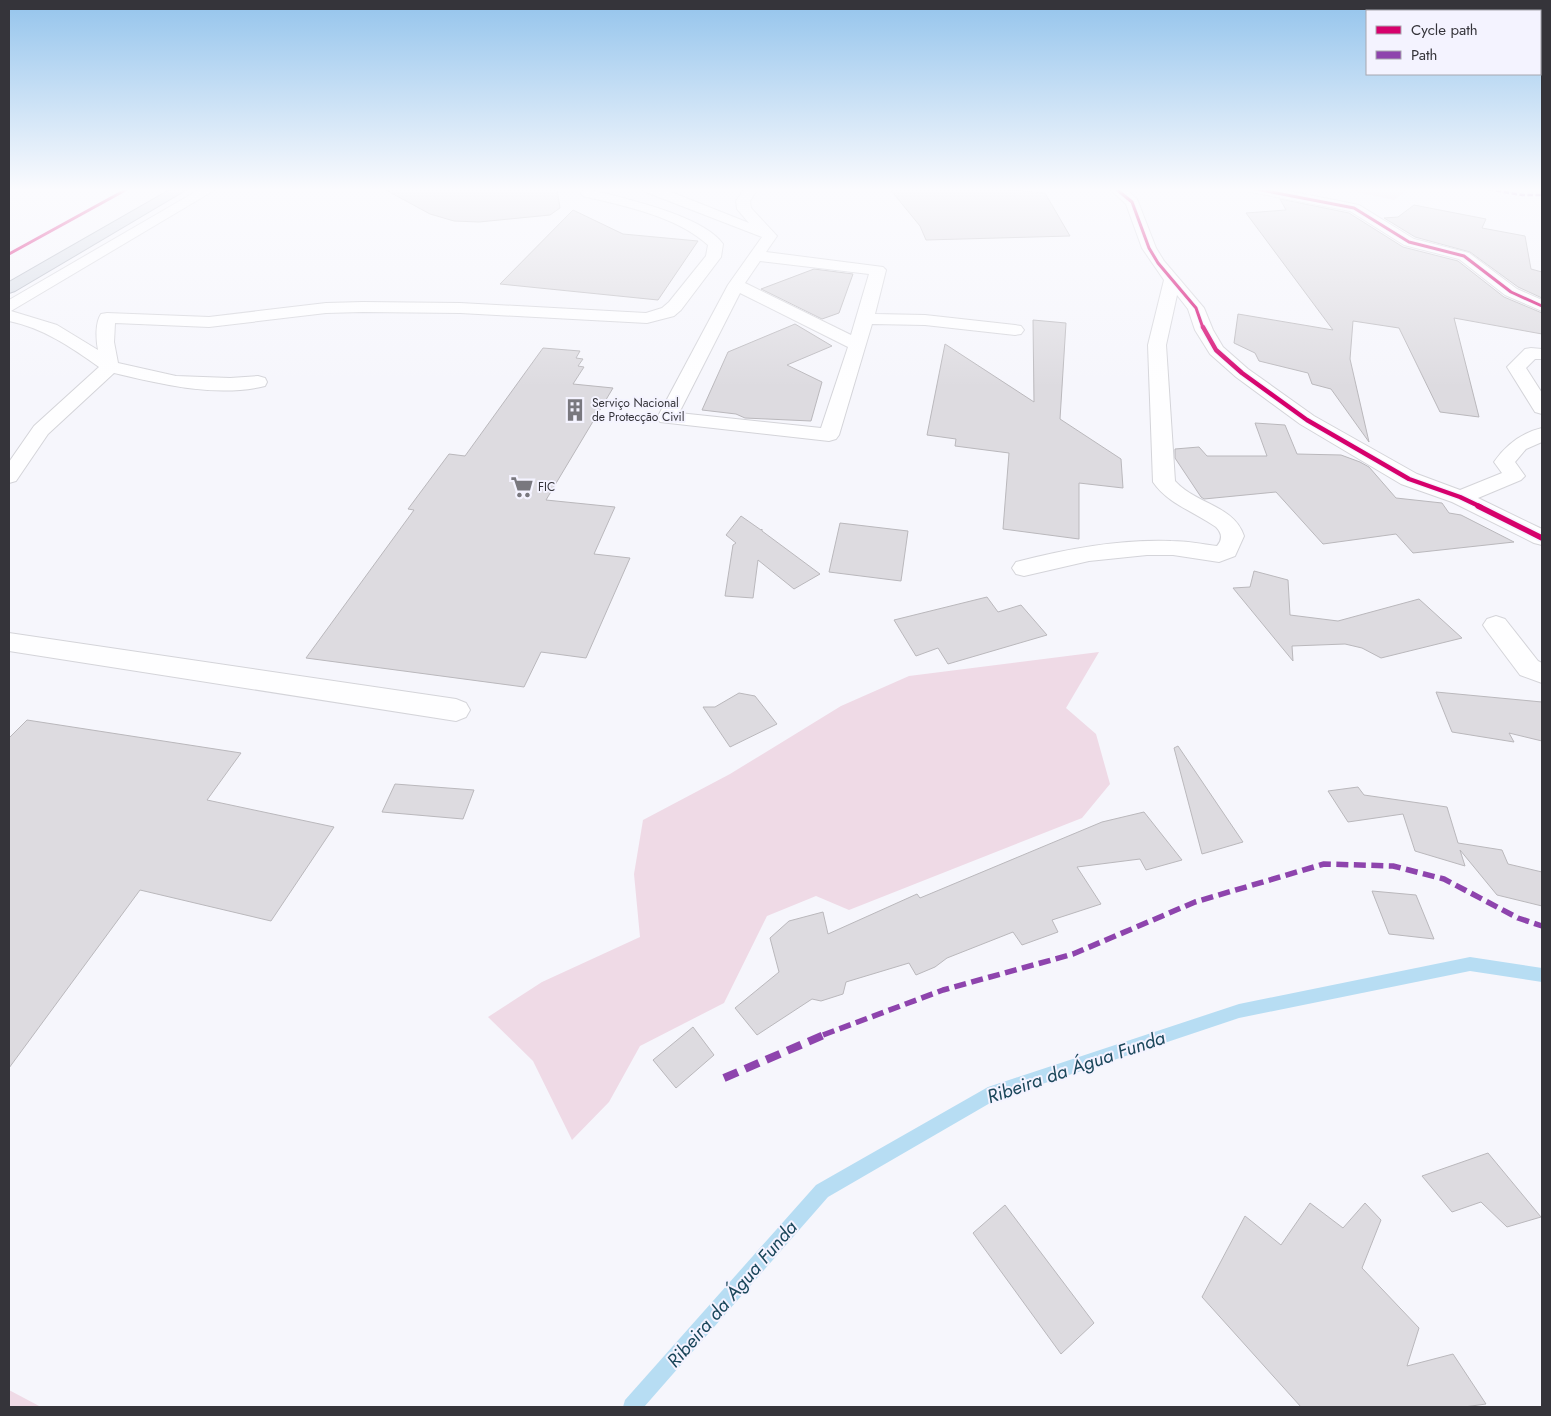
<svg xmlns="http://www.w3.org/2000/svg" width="1551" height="1416" viewBox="0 0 1551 1416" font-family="Jost,sans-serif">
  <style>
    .green { fill: #efdae6 }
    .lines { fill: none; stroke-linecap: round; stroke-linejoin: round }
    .stream { fill: #b7ddf3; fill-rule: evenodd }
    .building { fill: #dddbe0; stroke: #bab8bc }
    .minor-casing { stroke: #d4d4d9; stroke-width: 2 }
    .highway-casing { stroke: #acb1bd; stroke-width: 2 }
    .minor { fill: #fefeff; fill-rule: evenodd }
    .highway { fill: #d7dce5; fill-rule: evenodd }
    .quiet-far2 { stroke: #8e44ad; stroke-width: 2.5; stroke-dasharray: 5.5 2.5; stroke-linecap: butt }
    .quiet-far1 { stroke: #8e44ad; stroke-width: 5.5; stroke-dasharray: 12 5.5; stroke-linecap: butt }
    .quiet { stroke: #8e44ad; stroke-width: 8; stroke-dasharray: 15 8; stroke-linecap: butt }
    .cycleway-far2-casing { stroke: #f4f3ff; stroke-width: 5 }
    .cycleway-far1-casing { stroke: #f4f3ff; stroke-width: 7 }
    .cycleway-casing { stroke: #f4f3ff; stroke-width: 9 }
    .cycleway-far2 { stroke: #d6006c; stroke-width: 3 }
    .cycleway-far1 { stroke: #d6006c; stroke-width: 4.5 }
    .cycleway { stroke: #d6006c; stroke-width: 5.5 }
    .labels { text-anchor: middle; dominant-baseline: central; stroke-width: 4; stroke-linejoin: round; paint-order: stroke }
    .far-poi-label { font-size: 12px; fill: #35343a; stroke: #f4f3ff; text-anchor: start }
    .near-water-label { font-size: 19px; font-style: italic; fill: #1a465a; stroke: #f4f3ff }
  </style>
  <rect width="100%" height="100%" fill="#f6f6fc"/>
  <g class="green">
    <path d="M 1338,188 L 1411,188 L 1394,200 Z"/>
    <path d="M 1099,652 L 1066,708 L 1096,734 L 1110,784 L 1082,818 L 849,910 L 816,896 L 767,916 L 724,1003 L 640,1046 L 609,1102 L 572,1140 L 533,1061 L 488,1017 L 542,982 L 640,937 L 634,874 L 643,820 L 730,774 L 841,706 L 909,676 Z"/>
    <path d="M 9,1390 L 41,1407 L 9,1407 Z"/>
  </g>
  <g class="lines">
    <path class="stream" d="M 1470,957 L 1542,968 L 1542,982 L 1470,971 L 1239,1018 L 997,1099 L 828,1197 L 644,1407 L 623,1407 L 625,1400 L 816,1185 L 988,1087 L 1239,1004 Z"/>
  </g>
  <g class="building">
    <path d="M 382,188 L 557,188 L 560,208 L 550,215 L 479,222 L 454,221 L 430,214 Z"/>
    <path d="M 889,188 L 992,188 L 1045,193 L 1070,236 L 926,240 L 920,226 Z"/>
    <path d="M 1280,199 L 1349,213 L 1403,247 L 1458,261 L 1504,297 L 1542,313 L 1542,334 L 1454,318 L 1479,417 L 1440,412 L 1399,328 L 1353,321 L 1350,359 L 1369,442 L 1331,389 L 1312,384 L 1308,373 L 1259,361 L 1255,353 L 1234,343 L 1238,314 L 1333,330 L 1246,213 L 1286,210 Z"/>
    <path d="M 1414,205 L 1486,219 L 1482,228 L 1525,236 L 1531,269 L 1542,272 L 1542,298 L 1518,287 L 1470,252 L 1415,237 L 1384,218 L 1398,217 Z"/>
    <path d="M 573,210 L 623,234 L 698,241 L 658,300 L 500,284 Z"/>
    <path d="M 814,269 L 853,274 L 839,313 L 822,319 L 761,289 Z"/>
    <path d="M 1033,320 L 1066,323 L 1060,419 L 1121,459 L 1123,488 L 1079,483 L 1079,539 L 1003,529 L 1009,453 L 955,446 L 956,439 L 927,435 L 945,344 L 1034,402 Z"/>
    <path d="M 795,324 L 832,346 L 787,365 L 822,382 L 811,421 L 745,418 L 736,414 L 702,410 L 728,352 Z"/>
    <path d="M 543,348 L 580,351 L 576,358 L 583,359 L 578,366 L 584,367 L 573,384 L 613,388 L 546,500 L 615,507 L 594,554 L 630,558 L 586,658 L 541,652 L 524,687 L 306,658 L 414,510 L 408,509 L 449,454 L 465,456 Z"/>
    <path d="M 1255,423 L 1285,425 L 1297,454 L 1341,455 L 1360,462 L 1369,467 L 1396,498 L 1442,503 L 1449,513 L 1461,515 L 1514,542 L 1413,553 L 1396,534 L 1323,544 L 1276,492 L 1204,499 L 1201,497 L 1175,458 L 1175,449 L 1199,447 L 1207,456 L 1267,456 Z"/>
    <path d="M 741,516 L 761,530 L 762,529 L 762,531 L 820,574 L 794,589 L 758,560 L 753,598 L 725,596 L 733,545 L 736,543 L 726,535 Z"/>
    <path d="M 840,523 L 908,531 L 901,581 L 829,572 Z"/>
    <path d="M 1254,571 L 1288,580 L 1290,615 L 1338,621 L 1419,599 L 1462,638 L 1381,658 L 1362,648 L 1345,644 L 1292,646 L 1293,661 L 1233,588 L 1250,587 Z"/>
    <path d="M 987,597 L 998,612 L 1021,605 L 1047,635 L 948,664 L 938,648 L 916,656 L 894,620 Z"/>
    <path d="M 1436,692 L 1542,702 L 1542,741 L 1509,733 L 1514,742 L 1452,732 Z"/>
    <path d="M 739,693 L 755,696 L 777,724 L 730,747 L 703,707 L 715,707 Z"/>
    <path d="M 27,720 L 241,753 L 207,800 L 334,827 L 271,921 L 140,890 L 9,1068 L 9,738 Z"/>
    <path d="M 1178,746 L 1243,842 L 1202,854 L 1174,748 Z"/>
    <path d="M 395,784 L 474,790 L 463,819 L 382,812 Z"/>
    <path d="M 1358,787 L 1364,795 L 1447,807 L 1458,843 L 1502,850 L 1508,864 L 1542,872 L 1542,906 L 1497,895 L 1460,850 L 1465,866 L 1415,851 L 1403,814 L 1348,822 L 1328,791 Z"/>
    <path d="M 1144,812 L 1182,860 L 1146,870 L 1140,859 L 1077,867 L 1101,904 L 1052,920 L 1058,932 L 1022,945 L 1013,932 L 947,958 L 935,967 L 916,975 L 909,963 L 846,982 L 843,994 L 821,1001 L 812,999 L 757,1035 L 735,1008 L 779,972 L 770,938 L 789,921 L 823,912 L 828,934 L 917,894 L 920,898 L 1102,822 Z"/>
    <path d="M 1372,891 L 1416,895 L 1434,939 L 1389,934 Z"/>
    <path d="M 693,1027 L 714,1055 L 676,1088 L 653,1060 Z"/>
    <path d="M 1488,1153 L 1541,1217 L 1507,1227 L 1481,1202 L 1452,1212 L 1422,1176 Z"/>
    <path d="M 1310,1203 L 1343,1228 L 1365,1203 L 1381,1220 L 1362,1268 L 1419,1328 L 1407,1366 L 1453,1354 L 1486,1404 L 1464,1407 L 1301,1407 L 1202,1297 L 1245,1216 L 1281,1245 Z"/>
    <path d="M 1005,1205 L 1094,1323 L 1061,1354 L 973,1233 Z"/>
  </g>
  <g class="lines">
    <defs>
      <g id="minor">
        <path d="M 202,188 L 218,188 L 11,311 L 57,325 L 98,350 C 96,340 95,323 101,314 L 107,313 L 209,317 L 326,303 L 363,302 L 460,303 L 646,313 L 662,308 L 669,302 L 706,256 L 708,245 C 676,216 625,206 583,196 L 581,193 L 583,190 L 588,189 C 622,198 703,215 723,244 L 721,257 L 681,310 L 674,316 L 647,323 L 460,313 L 363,312 L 326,313 L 209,327 L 115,323 L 114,342 L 118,363 L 176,376 L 230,378 L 258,376 L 265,378 L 267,382 L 265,386 C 216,398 161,384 114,373 L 48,434 L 16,481 L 9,483 L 9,462 L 34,426 L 99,367 C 71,347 43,328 9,321 L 9,300 Z"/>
        <path d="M 642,188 L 661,188 L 749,223 L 737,209 L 736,201 L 745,188 L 758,188 L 750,201 L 751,208 L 777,236 L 766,252 L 883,267 L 886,270 L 875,314 L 925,315 L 1015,325 L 1021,326 L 1024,330 L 1021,334 L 1015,335 L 925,325 L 872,324 L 839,435 L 836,439 L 829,441 L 660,422 L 657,418 L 728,285 L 762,237 L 643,191 ZM 760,261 L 869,274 L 851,335 L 745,283 ZM 740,293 L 848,347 L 821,428 L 679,413 Z"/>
        <path d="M 1109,188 L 1124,188 L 1137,199 L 1156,248 L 1164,261 L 1204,308 L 1213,330 L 1223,347 L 1248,369 L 1314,416 L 1417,474 L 1460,490 L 1502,473 L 1494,462 C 1506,445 1521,433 1542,428 L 1542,442 L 1526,449 L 1515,462 L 1525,476 L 1521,480 L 1478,498 L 1542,529 L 1542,545 L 1534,543 L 1452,502 L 1401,484 L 1300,424 L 1236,377 L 1210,354 L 1195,330 L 1188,309 L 1177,295 L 1166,345 L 1175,481 C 1195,504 1234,505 1244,536 L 1235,556 L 1219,562 L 1173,555 L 1147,555 L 1089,561 L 1024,576 L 1016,574 L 1012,568 L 1016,562 C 1066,549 1119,539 1171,541 C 1187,541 1202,544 1217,546 C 1223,539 1222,533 1216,527 C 1195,512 1168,504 1153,482 L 1148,345 L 1164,280 L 1142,248 L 1126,204 Z"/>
        <path d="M 1245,188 L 1273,188 L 1359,205 L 1414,239 L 1469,253 L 1517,289 L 1542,300 L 1542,311 L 1505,295 L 1459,259 L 1404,245 L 1350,211 L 1251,192 Z"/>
        <path d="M 1531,348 L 1542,349 L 1542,359 L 1535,359 L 1526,368 L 1542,393 L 1542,414 L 1535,412 L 1507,367 L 1525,349 Z"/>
        <path d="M 1496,616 L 1505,619 L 1538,661 L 1542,663 L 1542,683 L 1520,675 L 1487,631 L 1483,625 L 1487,619 Z"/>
        <path d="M 9,633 L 456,699 L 466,703 L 470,710 L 466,717 L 456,721 L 9,651 Z"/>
      </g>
      <path id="highway" d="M 173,188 L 189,188 L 15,291 L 9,293 L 9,282 Z"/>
    </defs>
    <use href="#minor" class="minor-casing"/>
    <use href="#highway" class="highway-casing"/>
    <use href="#minor" class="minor"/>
    <use href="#highway" class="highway"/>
    <path class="quiet-far2" d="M 1480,188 L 1522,195 L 1542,195"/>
    <path class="quiet-far1" d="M 823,1035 L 943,990 L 1073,954 L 1195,902 L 1324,864 L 1393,866 L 1444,879 L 1518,918 L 1542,926"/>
    <path class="quiet" d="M 724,1078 L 826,1034"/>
    <defs>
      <g id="cycleway-far2">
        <path d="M 1115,188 L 1132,202 L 1149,248 L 1158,263 L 1196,308 L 1203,328"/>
        <path d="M 1251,188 L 1354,208 L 1409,242 L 1464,256 L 1511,292 L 1542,306"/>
        <path d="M 9,254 L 129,188"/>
      </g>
      <path id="cycleway-far1" d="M 1203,327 L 1216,350 L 1242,373 L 1307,420 L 1409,479 L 1460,497 L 1481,507"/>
      <path id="cycleway" d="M 1478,506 L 1542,538"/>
    </defs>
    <use href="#cycleway-far2" class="cycleway-far2-casing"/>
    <use href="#cycleway-far1" class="cycleway-far1-casing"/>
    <use href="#cycleway" class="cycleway-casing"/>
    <use href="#cycleway-far2" class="cycleway-far2"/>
    <use href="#cycleway-far1" class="cycleway-far1"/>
    <use href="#cycleway" class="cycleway"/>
  </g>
  <linearGradient id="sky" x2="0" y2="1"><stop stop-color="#94c4ec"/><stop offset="0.49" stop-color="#fbfbfe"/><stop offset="1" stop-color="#fbfbfe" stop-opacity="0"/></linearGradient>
  <rect width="1551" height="387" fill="url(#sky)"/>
  <defs>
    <symbol id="building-bare" viewBox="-9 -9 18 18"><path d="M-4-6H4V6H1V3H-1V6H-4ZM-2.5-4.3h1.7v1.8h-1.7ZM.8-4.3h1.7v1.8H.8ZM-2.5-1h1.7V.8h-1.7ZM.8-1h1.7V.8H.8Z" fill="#79787e" stroke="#f4f3ff" stroke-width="2.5" paint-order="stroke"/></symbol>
    <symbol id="supermarket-bare" viewBox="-9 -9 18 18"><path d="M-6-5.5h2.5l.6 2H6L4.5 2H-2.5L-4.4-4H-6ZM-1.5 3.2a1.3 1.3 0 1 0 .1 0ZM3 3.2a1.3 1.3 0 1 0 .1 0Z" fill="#79787e" stroke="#f4f3ff" stroke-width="2.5" paint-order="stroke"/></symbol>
  </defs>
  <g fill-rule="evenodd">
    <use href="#building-bare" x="559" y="394" width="32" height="32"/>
    <use href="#supermarket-bare" x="506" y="471" width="32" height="32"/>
  </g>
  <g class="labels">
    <g class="far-poi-label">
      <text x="592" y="403">Serviço Nacional<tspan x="592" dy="14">de Protecção Civil</tspan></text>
      <text x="538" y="487">FIC</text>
    </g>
    <g class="near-water-label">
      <text transform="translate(1076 1067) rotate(-19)">Ribeira da Água Funda</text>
      <text transform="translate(732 1294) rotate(-49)">Ribeira da Água Funda</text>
    </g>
  </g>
  <rect width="1551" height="1416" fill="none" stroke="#35343a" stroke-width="20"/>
  <rect x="1366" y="10" width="175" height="65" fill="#f4f3ff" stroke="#a8a7b0"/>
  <rect x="1376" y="26" width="25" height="8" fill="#d6006c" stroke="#a8a7b0"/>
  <text x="1411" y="35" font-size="15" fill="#35343a">Cycle path</text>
  <rect x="1376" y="51" width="25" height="8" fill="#8e44ad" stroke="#a8a7b0"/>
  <text x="1411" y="60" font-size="15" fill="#35343a">Path</text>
</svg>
